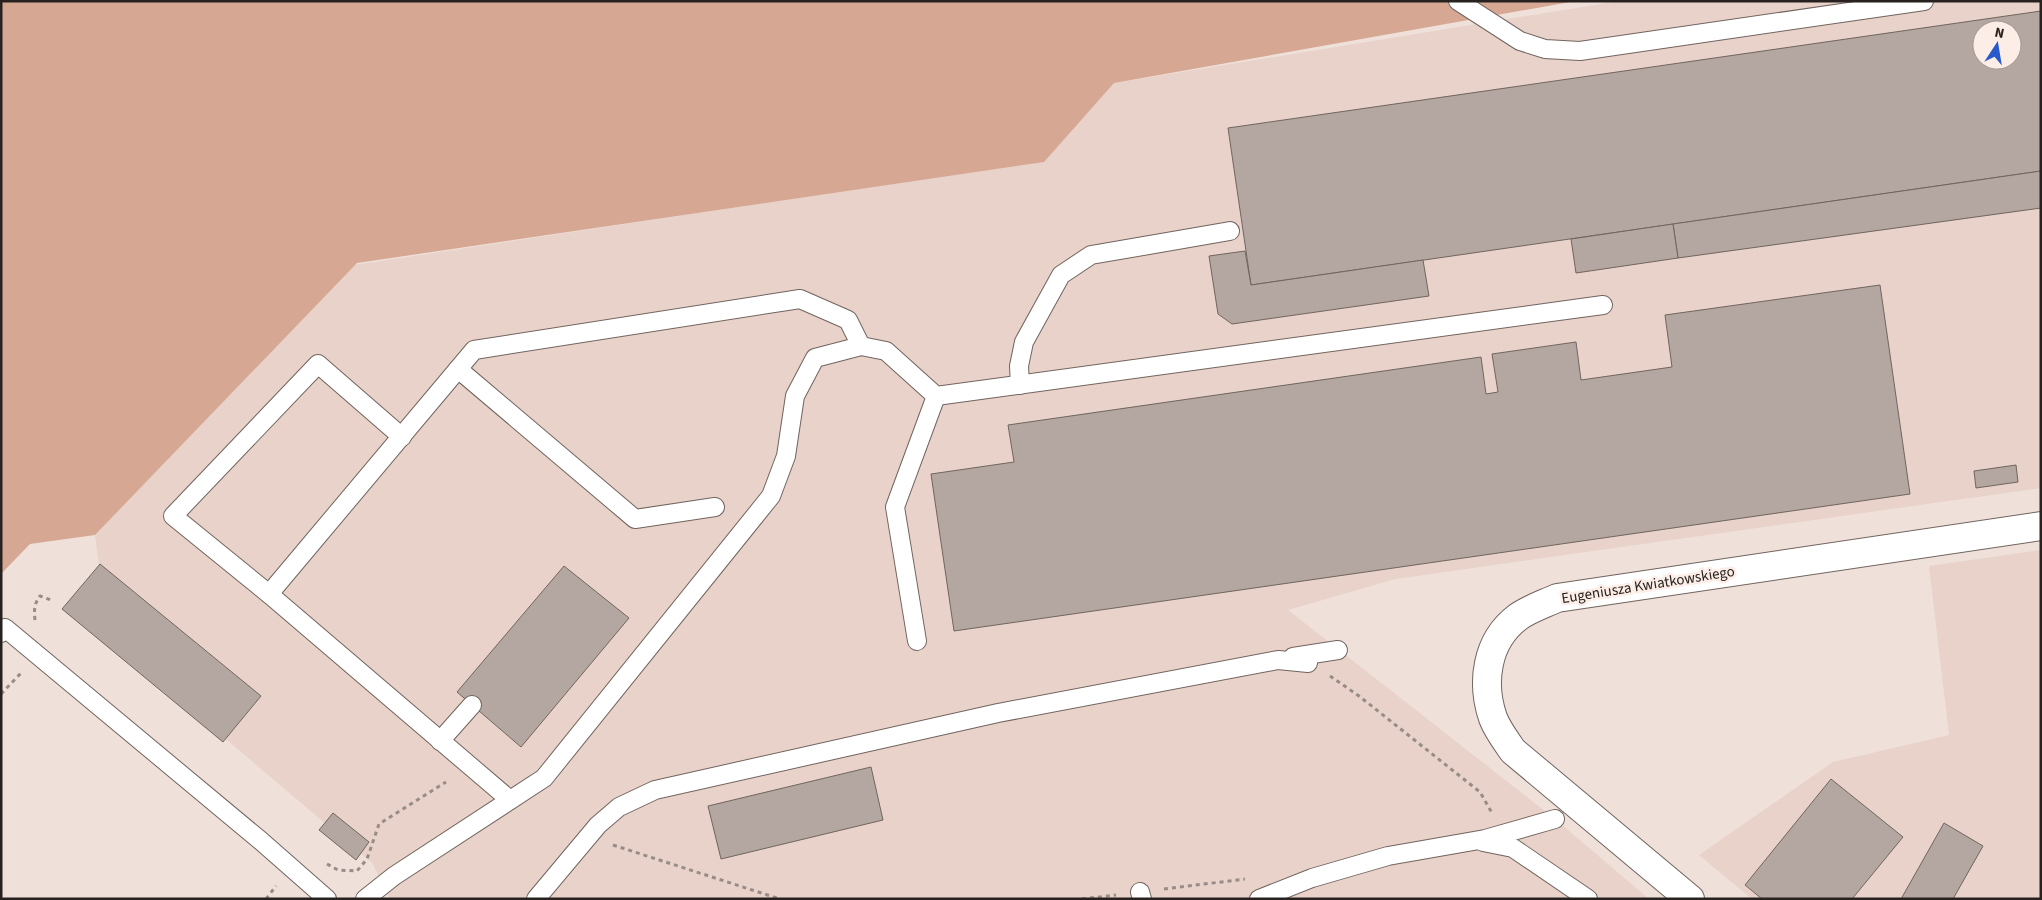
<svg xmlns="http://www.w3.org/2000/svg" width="2042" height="900" viewBox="0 0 2042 900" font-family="'Source Sans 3',sans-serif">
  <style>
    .built { fill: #e8d2c9; fill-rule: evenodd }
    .forest { fill: #d6a894 }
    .building { fill: #b4a6a0; stroke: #71655f; fill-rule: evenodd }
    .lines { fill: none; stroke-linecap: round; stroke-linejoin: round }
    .lane-casing { stroke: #71645f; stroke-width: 20 }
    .street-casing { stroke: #71645f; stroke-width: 30 }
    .path { stroke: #978c88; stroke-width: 3; stroke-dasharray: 4 4; stroke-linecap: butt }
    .lane { stroke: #fff; stroke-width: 18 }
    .street { stroke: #fff; stroke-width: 28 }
    .labels { text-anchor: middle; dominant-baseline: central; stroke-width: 5; stroke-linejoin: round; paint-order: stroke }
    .street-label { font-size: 15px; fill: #27221f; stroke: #fcede7 }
  </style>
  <rect width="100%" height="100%" fill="#efe0da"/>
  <g class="built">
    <path d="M 1619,1 L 2041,1 L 2041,488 L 1395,579 L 1288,610 L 1555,819 L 1649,899 L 390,899 L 372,863 L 227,740 L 66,612 L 100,573 L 95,535 L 354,265 L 1041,161 L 1114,83 ZM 1982,30 L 2012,30 L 2012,60 L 1982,60 Z"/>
    <path d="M 2041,550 L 2041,899 L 1752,899 L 1699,855 L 1833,762 L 1949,735 L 1929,566 Z"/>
  </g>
  <path class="forest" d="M 1,1 L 1576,1 L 1114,83 L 1044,162 L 357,263 L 95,535 L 30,544 L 1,574 Z"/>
  <g class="building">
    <path d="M 2041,11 L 2041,171 L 1251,285 L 1228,128 ZM 1982,30 L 2012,30 L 2012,60 L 1982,60 Z"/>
    <path d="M 2041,171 L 2041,208 L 1678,258 L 1673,224 Z"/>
    <path d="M 1673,224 L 1678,258 L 1576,273 L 1571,239 Z"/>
    <path d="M 1245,251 L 1251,285 L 1423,260 L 1429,296 L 1232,324 L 1218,314 L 1209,256 Z"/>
    <path d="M 1880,285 L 1910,494 L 954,631 L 931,474 L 1014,462 L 1008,425 L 1481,357 L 1486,394 L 1498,392 L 1492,354 L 1576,342 L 1581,380 L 1672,367 L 1665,315 Z"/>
    <path d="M 2016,465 L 2018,482 L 1976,488 L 1974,471 Z"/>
    <path d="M 100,564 L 261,696 L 223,742 L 62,609 Z"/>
    <path d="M 564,566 L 629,618 L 521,747 L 457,692 Z"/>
    <path d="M 871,767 L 883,820 L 721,859 L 708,806 Z"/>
    <path d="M 1831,779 L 1903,837 L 1852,899 L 1762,899 L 1745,885 Z"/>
    <path d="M 333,813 L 369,842 L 356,860 L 319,830 Z"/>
    <path d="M 1944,823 L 1983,846 L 1953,899 L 1901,899 Z"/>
  </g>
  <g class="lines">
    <defs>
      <g id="lane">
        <path d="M 1458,1 L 1520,41 L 1545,49 L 1580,51 L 1924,1"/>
        <path d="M 458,369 L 635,519 L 715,507"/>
        <path d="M 1020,385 L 1019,366 L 1024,342 L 1061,275 L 1091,255 L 1230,231"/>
        <path d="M 402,437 L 318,364 L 173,516 L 269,594 L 510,800"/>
        <path d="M 269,594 L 474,350 L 800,299 L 848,320 L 861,346"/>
        <path d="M 1,633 L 5,628 L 261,841 L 327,899"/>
        <path d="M 917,641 L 895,507 L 936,396"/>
        <path d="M 1293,657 L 1338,650"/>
        <path d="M 440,741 L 472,705"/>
        <path d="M 1483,842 L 1513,848 L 1588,899"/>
        <path d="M 1140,892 L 1142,899"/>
        <path d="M 365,899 L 394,876 L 544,778 L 771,496 L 786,456 L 795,396 L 815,358 L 861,346 L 886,351 L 936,396 L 1603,305"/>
        <path d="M 536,899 L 598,825 L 619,807 L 655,790 L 998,713 L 1278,660 L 1308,663"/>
        <path d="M 1259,899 L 1312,878 L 1388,856 L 1485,839 L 1555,819"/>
      </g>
      <path id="street" d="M 1690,899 L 1513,751 C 1506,741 1497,729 1493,718 C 1481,683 1486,641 1518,617 C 1529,609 1544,604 1557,598 L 2041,526"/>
    </defs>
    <use href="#lane" class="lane-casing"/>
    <use href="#street" class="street-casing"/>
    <g class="path">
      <path d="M 35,620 C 34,610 34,604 40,596 L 51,600"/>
      <path d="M 1330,676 L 1359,696 L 1480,792 L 1492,813"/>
      <path d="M 1,694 L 22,672"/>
      <path d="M 613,845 L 780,899"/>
      <path d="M 327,864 L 338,870 L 357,871 L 367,859 L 379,824 L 446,782"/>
      <path d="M 1164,889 L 1245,879"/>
      <path d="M 266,899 L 276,886"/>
      <path d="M 1082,899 L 1116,895"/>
    </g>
    <use href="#lane" class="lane"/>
    <use href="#street" class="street"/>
  </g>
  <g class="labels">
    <g class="street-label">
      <text transform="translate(1648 585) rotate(-9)">Eugeniusza Kwiatkowskiego</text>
    </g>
  </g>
  <rect width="2042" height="900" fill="none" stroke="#27221f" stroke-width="5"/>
  <g transform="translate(1997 45) rotate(12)"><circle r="24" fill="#fcede7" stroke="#a79c97"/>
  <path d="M0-4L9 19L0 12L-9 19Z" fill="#285bc9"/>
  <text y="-8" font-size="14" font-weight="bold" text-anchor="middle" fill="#27221f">N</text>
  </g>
</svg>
